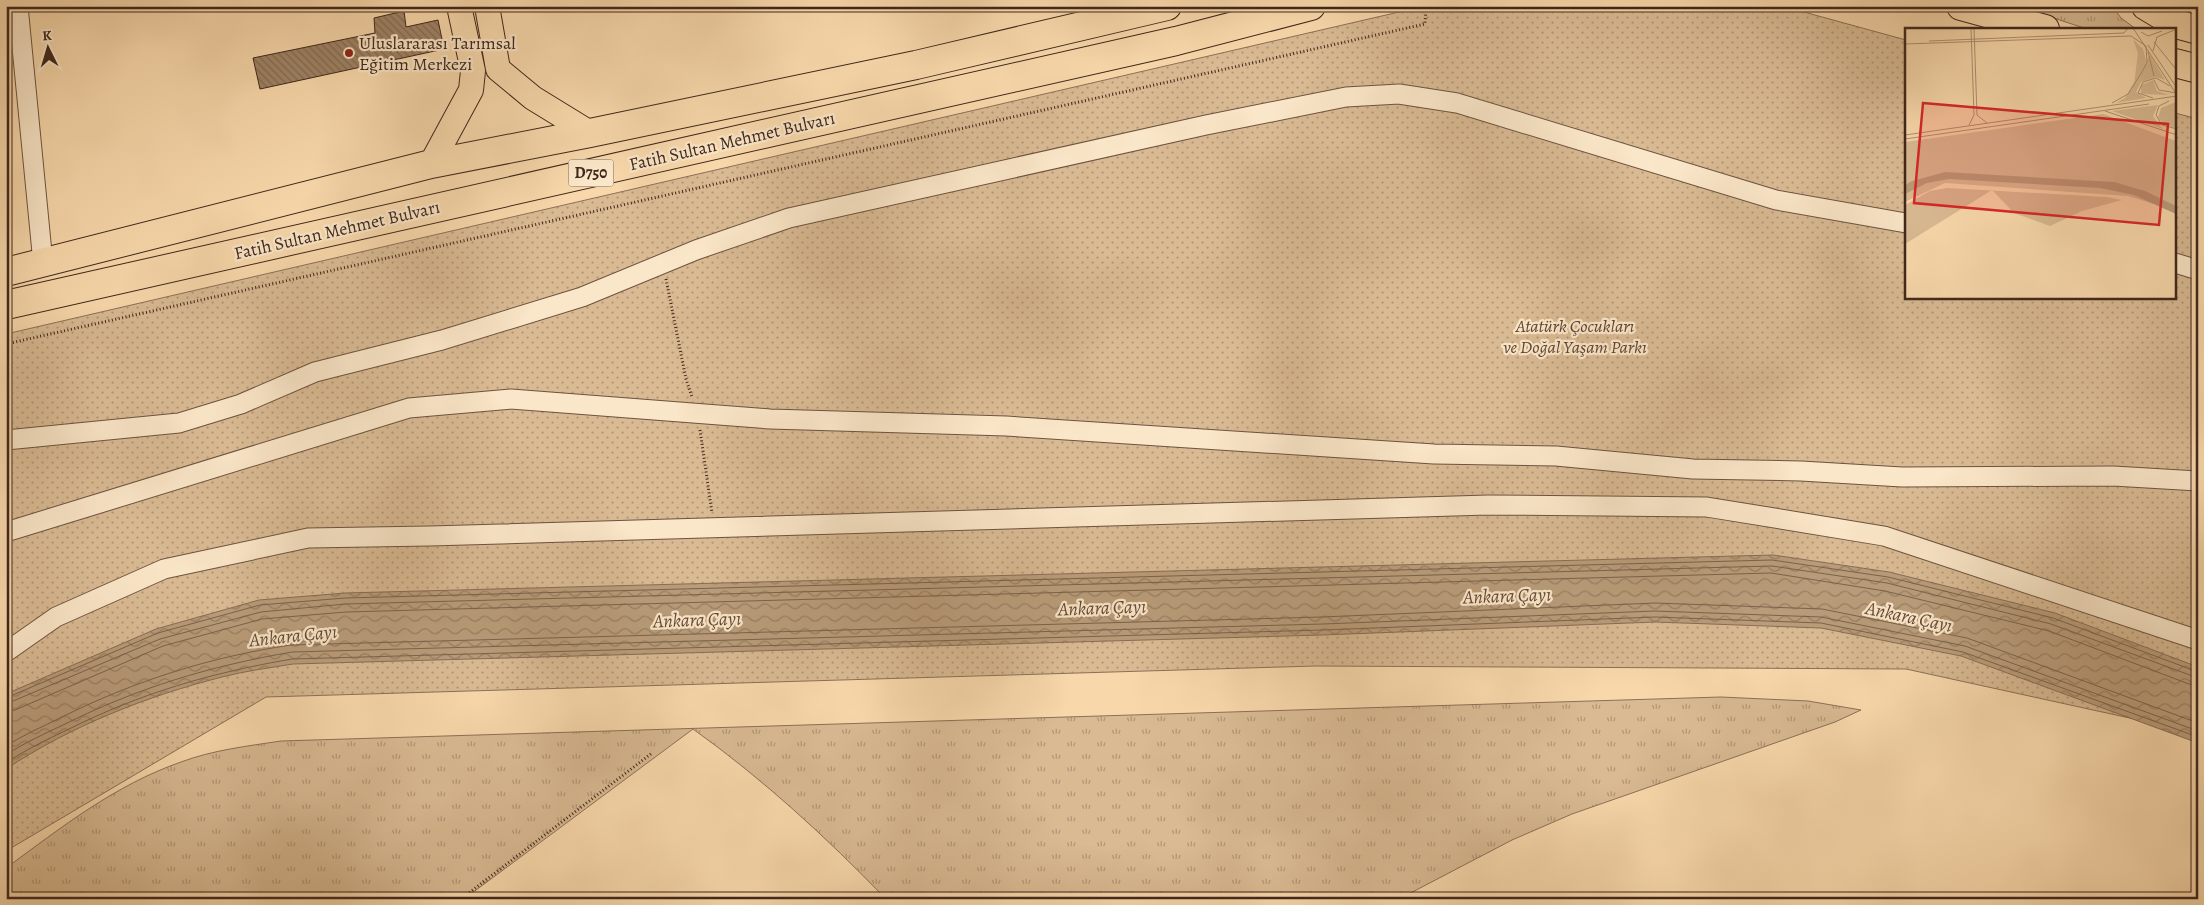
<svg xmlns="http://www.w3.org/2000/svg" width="2204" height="905" viewBox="0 0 2204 905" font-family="Alegreya,serif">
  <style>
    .grass { fill: url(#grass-tufts); stroke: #8c7058 }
    .park { fill: url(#park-dots); stroke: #8c7058 }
    .water { fill: url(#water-waves); stroke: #886d54 }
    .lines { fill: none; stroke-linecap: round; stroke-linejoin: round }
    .shore { stroke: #7c624b; stroke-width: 1 }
    .building { fill: url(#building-back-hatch); stroke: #3f271c }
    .minor-casing { stroke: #6d5340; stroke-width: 21 }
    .major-casing { stroke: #3f271c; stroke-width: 26 }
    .highway-casing { stroke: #3f271c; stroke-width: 30 }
    .path { stroke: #3f271c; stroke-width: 3; stroke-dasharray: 1 2.5; stroke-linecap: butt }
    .minor { stroke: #fae6c8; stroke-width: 19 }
    .major { stroke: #f8d8ab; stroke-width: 24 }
    .highway { stroke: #f8d8ab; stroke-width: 28 }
    .poi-dot { fill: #8f2418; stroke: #fae6c8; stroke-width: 2 }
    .labels { text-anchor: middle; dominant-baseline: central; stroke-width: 4.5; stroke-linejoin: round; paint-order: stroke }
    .shield { fill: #fae6c8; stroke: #776050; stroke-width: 1 }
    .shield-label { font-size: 16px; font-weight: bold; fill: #3f271c }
    .poi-label { font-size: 18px; fill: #3f271c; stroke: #fae6c8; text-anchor: start }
    .street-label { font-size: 18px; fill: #3f271c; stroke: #fae6c8 }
    .park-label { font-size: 18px; font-style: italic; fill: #5e4434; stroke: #fae6c8 }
    .water-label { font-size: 19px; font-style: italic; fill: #644a38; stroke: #fae6c8 }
    .inset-road { fill: none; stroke: #ae9172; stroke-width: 1 }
    .view { fill: #d62828; fill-opacity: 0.15; stroke: #d62828; stroke-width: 2.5 }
    .inset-edge { fill: none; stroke: #3f271c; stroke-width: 2.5 }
  </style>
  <defs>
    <pattern id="grass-tufts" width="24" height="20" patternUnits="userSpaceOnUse" patternTransform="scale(1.25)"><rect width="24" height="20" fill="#d9ba93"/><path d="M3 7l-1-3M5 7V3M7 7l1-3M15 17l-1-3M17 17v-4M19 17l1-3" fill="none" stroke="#b19777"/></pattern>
    <pattern id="park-dots" width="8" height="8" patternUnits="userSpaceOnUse" patternTransform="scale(1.25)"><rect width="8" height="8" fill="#d9ba93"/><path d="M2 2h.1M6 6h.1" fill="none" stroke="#b19777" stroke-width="1.8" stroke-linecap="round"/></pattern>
    <pattern id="water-waves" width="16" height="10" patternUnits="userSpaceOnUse" patternTransform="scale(1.25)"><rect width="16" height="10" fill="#b99c7a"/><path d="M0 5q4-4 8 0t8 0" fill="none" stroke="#987f63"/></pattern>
    <pattern id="building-back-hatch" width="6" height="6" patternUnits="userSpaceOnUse" patternTransform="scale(1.25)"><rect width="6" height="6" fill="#9f8366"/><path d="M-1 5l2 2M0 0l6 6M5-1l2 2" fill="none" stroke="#836b53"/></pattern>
  </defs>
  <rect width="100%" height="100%" fill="#f8d8ab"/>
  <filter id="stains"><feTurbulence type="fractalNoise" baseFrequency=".004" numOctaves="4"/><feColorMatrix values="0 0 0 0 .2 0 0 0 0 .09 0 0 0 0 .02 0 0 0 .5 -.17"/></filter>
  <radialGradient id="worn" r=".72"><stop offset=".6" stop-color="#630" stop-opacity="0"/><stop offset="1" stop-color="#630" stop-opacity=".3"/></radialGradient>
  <g class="grass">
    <path d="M 2017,6 L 2112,6 L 2121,18 L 2136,29 L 2087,29 Z"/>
    <path d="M 1721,697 L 1808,701 L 1861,710 L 1835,722 L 1572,814 L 1512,840 L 1399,899 L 886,899 C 826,837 763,779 693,729 L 464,899 L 6,899 L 6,868 C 62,827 115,785 181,762 C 213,750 248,746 281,741 Z"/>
  </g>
  <path class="park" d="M 1425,6 L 1782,6 L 1906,40 L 1906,298 L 2175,298 L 2175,113 L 2198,119 L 2198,733 L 1906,669 L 1315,666 L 266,697 L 6,851 L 6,334 Z"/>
  <path class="water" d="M 1773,555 L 1889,572 L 2055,613 L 2198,667 L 2198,743 L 1961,656 L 1821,628 L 1655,622 L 1323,635 L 293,664 C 269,668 245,671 222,677 C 147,696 71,726 6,769 L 6,694 L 156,629 L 259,600 L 345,593 Z"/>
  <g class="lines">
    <g class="shore">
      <path d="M 6,698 L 158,633 L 260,605 L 345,598 L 1772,560 L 1888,577 L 2053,618 L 2198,672"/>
      <path d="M 6,704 L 160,639 L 261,612 L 345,604 L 1772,566 L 1887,583 L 2051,624 L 2198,678"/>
      <path d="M 6,712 L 15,710 L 163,646 L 262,619 L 346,612 L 1771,573 L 1885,591 L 2049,631 L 2189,684 L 2198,686"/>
      <path d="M 6,746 C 23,735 42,727 60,718 C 134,681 210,657 291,645 L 1322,617 L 1655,603 L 1822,609 L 1967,638 L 2198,723"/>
      <path d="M 6,755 C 24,743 44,734 63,725 C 137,688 210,666 292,652 L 1323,624 L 1655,611 L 1821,617 L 1965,646 L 2198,731"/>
      <path d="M 6,763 C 25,750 46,740 67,730 C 141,693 210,673 292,659 L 1323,630 L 1655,617 L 1821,623 L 1963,652 L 2198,737"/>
    </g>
  </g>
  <path class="building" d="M 404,11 L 406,27 L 438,20 L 444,49 L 260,89 L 253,58 L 375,33 L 374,18 Z"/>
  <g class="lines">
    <defs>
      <g id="minor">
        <path d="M 18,6 L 43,263"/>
        <path d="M 2175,263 L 2198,270"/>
        <path d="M 6,440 L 179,423 L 241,404 L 315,372 L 442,340 L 582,297 L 696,250 L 789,218 L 1206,125 L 1346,97 L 1399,94 L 1457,103 L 1776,200 L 1906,223"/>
        <path d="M 6,532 L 409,408 L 511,399 L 770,419 L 1006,426 L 1434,454 L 1556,456 L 1693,469 L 1801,471 L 1902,477 L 2113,476 L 2198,481"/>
        <path d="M 6,652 L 56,617 L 164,569 L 308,538 L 430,536 L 1488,505 L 1707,507 L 1884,536 L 2198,640"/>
      </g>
      <g id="major">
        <path d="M 487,6 L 498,69 L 533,98 L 590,133"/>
        <path d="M 431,164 L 471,90 L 473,71 L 459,6"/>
      </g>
      <g id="highway">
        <path d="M 1961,6 L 2045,29"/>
        <path d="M 2146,6 L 2176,24 L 2198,30"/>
        <path d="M 2175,63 L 2198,69"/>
        <path d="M 6,272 L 431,164 L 590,133 L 916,65 L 1167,6"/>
        <path d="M 6,305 L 1176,41 L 1311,6"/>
      </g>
    </defs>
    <use href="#minor" class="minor-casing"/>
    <use href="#major" class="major-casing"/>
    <use href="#highway" class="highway-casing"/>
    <g class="path">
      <path d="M 666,279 L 686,379 L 692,397"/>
      <path d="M 6,344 L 1425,24 L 1426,6"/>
      <path d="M 700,430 L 712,513"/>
      <path d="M 461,899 L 652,753"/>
    </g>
    <use href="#minor" class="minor"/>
    <use href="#major" class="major"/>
    <use href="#highway" class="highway"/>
  </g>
  <circle class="poi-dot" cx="349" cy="53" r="5"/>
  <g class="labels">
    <rect class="shield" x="568.5" y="159.5" width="45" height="27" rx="4"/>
    <g class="shield-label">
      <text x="591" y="173">D750</text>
    </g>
    <g class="poi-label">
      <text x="359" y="43">Uluslararası Tarımsal<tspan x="359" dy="21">Eğitim Merkezi</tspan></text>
    </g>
    <g class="street-label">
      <text transform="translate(732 141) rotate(-13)">Fatih Sultan Mehmet Bulvarı</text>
      <text transform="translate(337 230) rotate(-13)">Fatih Sultan Mehmet Bulvarı</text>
    </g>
    <g class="park-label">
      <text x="1575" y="326">Atatürk Çocukları<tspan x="1575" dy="21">ve Doğal Yaşam Parkı</tspan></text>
    </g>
    <g class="water-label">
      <text transform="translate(1507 596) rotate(-2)">Ankara Çayı</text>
      <text transform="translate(1102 608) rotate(-2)">Ankara Çayı</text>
      <text transform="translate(1909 617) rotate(12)">Ankara Çayı</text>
      <text transform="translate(697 620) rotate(-2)">Ankara Çayı</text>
      <text transform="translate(293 636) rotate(-6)">Ankara Çayı</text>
    </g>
  </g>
  <g transform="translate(1905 28)">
    <rect width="271" height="271" fill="#f8d8ab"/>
    <path d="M 228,11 L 238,21 L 241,33 L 229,56 L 233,25 ZM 245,27 L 260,52 L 251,49 L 236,54 L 231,64 L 241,70 L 211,75 L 220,70 ZM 248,52 L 252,63 L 264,67 L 236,66 L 236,57 ZM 271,74 L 272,75 L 271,100 L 260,97 L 253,90 L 256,80 ZM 253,77 L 248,88 L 258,101 L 207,83 ZM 42,160 L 202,169 L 217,172 L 177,183 L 145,198 L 109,185 L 87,162 L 0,216 L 0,177 L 25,163 Z" fill="#d9ba93"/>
    <path d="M 198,86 L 271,113 L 271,183 L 223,168 L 40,155 L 0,174 L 0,114 Z" fill="#d9ba93"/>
    <path d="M 40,144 L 209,154 L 240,163 L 271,178 L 271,186 L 229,167 L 195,160 L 44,151 L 22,155 L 0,166 L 0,157 L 7,153 Z" fill="#b99c7a"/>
    <path class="inset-road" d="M 69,0 L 72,87 L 82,95M 228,0 L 272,67M 236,4 L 243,8 L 257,3M 24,13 L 219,5 L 223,0M 249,14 L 270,40M 0,16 L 226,8 L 241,18M 243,17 L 272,60M 248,23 L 252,9 L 272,1M 243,24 L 249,48M 249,52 L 254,62 L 271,65M 248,70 L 233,65 L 238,54 L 251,50 L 265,58M 264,73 L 254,78 L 251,87 L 257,97 L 272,101M 207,75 L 223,66 L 237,44 L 242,34 L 241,18M 200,83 L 272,107M 64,97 L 69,87 L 66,0M 0,107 L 272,68M 0,111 L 244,76"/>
    <path class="view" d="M 18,75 L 263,96 L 254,197 L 9,175 Z"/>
    <rect width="271" height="271" class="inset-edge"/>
  </g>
  <rect width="2204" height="905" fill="none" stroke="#f8d8ab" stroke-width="25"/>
  <rect x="8" y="8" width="2189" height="890" fill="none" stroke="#3f271c" stroke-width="2.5"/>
  <rect x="12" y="12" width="2179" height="880" fill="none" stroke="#3f271c"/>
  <g transform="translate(48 48) rotate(355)" stroke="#fae6c8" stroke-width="4" paint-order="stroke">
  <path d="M0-4L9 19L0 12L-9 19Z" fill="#3f271c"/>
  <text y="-8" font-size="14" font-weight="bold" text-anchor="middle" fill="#3f271c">K</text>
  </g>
  <rect width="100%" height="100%" filter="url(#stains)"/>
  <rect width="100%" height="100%" fill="url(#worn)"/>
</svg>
